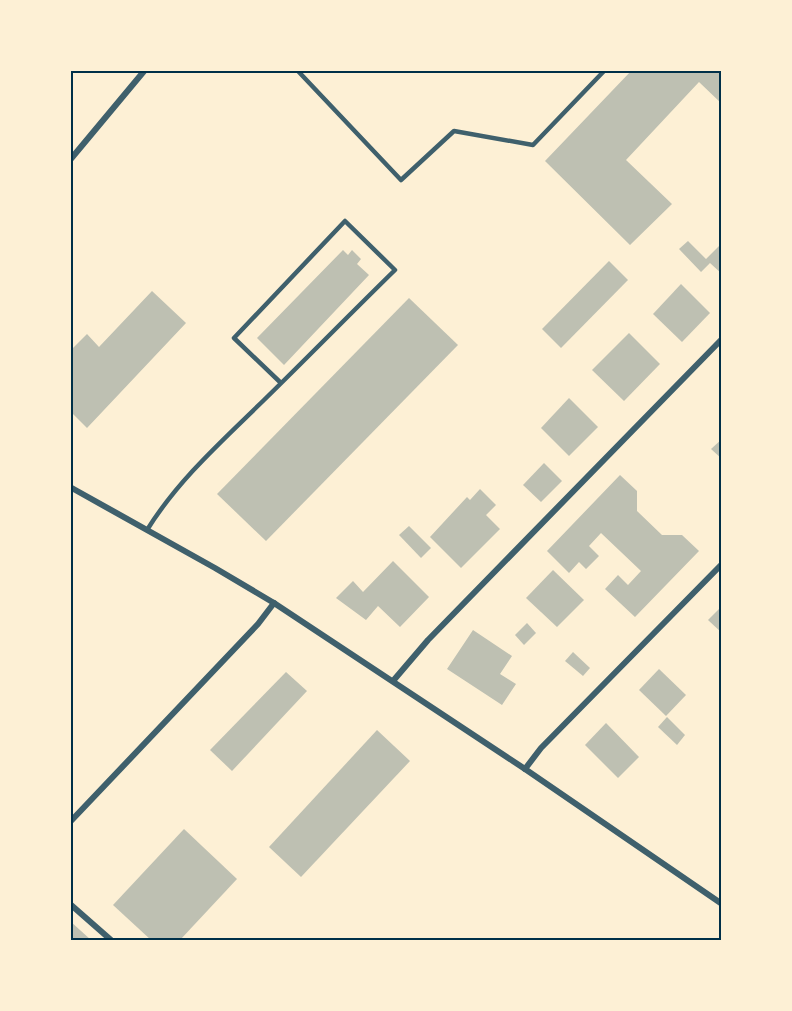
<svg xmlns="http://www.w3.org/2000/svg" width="792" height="1011" viewBox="0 0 792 1011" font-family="Inter,sans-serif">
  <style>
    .building { fill: #bec0b2 }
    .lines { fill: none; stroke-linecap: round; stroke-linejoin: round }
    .service { stroke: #3f606c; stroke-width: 4.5 }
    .minor { stroke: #3f606c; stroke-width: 6 }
    .neatline { fill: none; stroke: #003049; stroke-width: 2 }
  </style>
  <rect width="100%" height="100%" fill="#fdf0d5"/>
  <g class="building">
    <path d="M 632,70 L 722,70 L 722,104 L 699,82 L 626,160 L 672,204 L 630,245 L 545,161 Z"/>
    <path d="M 688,241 L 706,259 L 722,243 L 722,274 L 710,263 L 701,272 L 679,249 Z"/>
    <path d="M 343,250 L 348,255 L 352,250 L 361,259 L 357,264 L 369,275 L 284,365 L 257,338 Z"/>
    <path d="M 609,261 L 628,280 L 561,348 L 542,329 Z"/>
    <path d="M 681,284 L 710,313 L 682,342 L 653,314 Z"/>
    <path d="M 152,291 L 186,323 L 87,428 L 70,411 L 70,351 L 87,334 L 99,347 Z"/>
    <path d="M 409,298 L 458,345 L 266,541 L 217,494 Z"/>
    <path d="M 629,333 L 660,364 L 624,401 L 592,370 Z"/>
    <path d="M 569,398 L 598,427 L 569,456 L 541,428 Z"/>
    <path d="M 722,439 L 722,459 L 711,449 Z"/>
    <path d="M 544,463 L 562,481 L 541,502 L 523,485 Z"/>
    <path d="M 620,475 L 637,491 L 637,511 L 662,535 L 682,535 L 699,551 L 635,617 L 605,589 L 618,575 L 628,585 L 641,571 L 601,533 L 589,546 L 599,556 L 586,569 L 579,562 L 569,573 L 547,551 Z"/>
    <path d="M 480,489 L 496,505 L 486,515 L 500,529 L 461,568 L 430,537 L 467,497 L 470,500 Z"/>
    <path d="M 409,526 L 431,548 L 421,558 L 399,535 Z"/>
    <path d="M 393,561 L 429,597 L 400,627 L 378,606 L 366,620 L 336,598 L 353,581 L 363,592 Z"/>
    <path d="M 553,570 L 584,600 L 557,627 L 526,598 Z"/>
    <path d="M 722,606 L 722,633 L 708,620 Z"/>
    <path d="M 527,623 L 536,633 L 524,645 L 515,635 Z"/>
    <path d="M 473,630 L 512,656 L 500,674 L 516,684 L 502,705 L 447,669 Z"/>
    <path d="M 573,652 L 590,668 L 583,676 L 565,661 Z"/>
    <path d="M 659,669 L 686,695 L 666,716 L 639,690 Z"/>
    <path d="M 286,672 L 307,691 L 232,771 L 210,750 Z"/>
    <path d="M 667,717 L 685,735 L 677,745 L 658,727 Z"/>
    <path d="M 606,723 L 639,757 L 618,778 L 585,745 Z"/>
    <path d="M 377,730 L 410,761 L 301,877 L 269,847 Z"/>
    <path d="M 184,829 L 237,879 L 180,940 L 151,940 L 113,905 Z"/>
    <path d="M 70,921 L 91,940 L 70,940 Z"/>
  </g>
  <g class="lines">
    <g class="service">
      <path d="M 297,70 L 401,180 L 454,131 L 533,145 L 605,70"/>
      <path d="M 147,530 C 178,480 222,441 264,400 C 308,357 351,313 395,270 L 345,221 L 234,338 L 281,383"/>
    </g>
    <g class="minor">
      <path d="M 70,160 L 145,70"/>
      <path d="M 70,487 L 215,568 L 274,603 L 525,769 L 722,904"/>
      <path d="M 393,681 L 428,640 L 722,339"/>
      <path d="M 525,769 L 541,748 L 722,564"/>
      <path d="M 70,822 L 258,624 L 274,603"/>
      <path d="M 70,904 L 111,940"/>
    </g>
  </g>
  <rect width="792" height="1011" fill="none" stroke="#fdf0d5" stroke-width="144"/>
  <rect x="72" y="72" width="648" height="867" class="neatline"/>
</svg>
